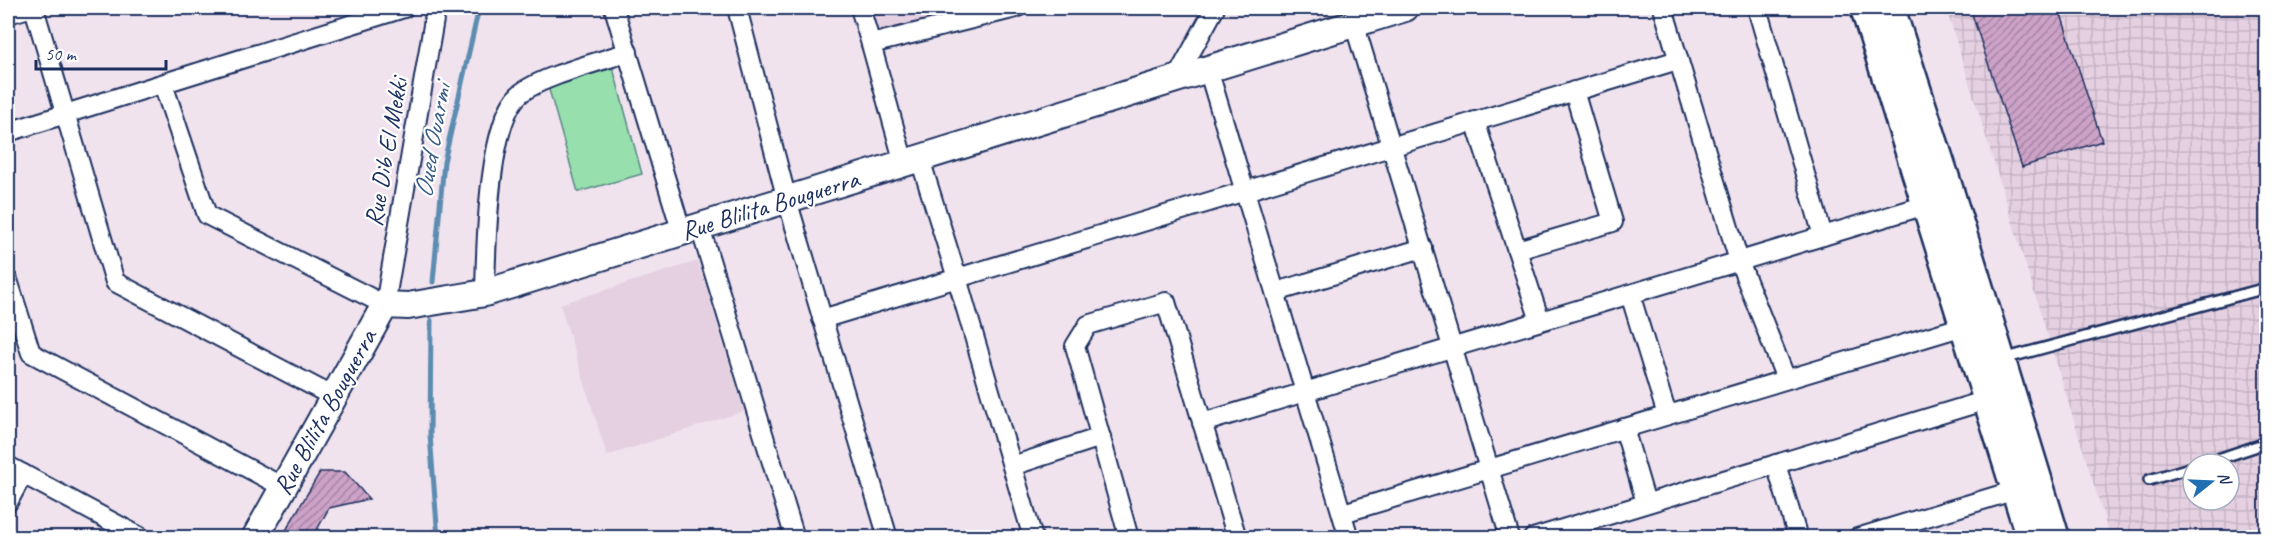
<svg xmlns="http://www.w3.org/2000/svg" width="2274" height="545" viewBox="0 0 2274 545" font-family="Caveat,sans-serif">
  <style>
    .built { fill: #e5d0e2 }
    .industrial { fill: url(#industrial-grid); fill-rule: evenodd }
    .park { fill: #97dfad; stroke: #598786; stroke-width: 1.5 }
    .lines { fill: none; stroke-linecap: round; stroke-linejoin: round }
    .stream { stroke: #5b8cb0; stroke-width: 5 }
    .building { fill: url(#building-hatch); stroke: #1b2f5e; stroke-width: 1.5 }
    .lane-casing { stroke: #1b2f5e; stroke-width: 14 }
    .street-casing { stroke: #1b2f5e; stroke-width: 22 }
    .secondary-casing { stroke: #1b2f5e; stroke-width: 30 }
    .primary-casing { stroke: #1b2f5e; stroke-width: 33 }
    .lane { stroke: #fff; stroke-width: 9 }
    .street { stroke: #fff; stroke-width: 18 }
    .secondary { stroke: #fff; stroke-width: 26 }
    .primary { stroke: #fff; stroke-width: 28 }
    .labels { text-anchor: middle; dominant-baseline: central; stroke-width: 4.5; stroke-linejoin: round; paint-order: stroke }
    .street-label { font-size: 26px; fill: #1b2f5e; stroke: #fff }
    .water-label { font-size: 27px; font-style: italic; fill: #3b5e87; stroke: #fff }
  </style>
  <defs>
    <pattern id="industrial-grid" width="8" height="8" patternUnits="userSpaceOnUse" patternTransform="scale(1.5)"><rect width="8" height="8" fill="#e5d0e2"/><path d="M0 4h8M4 0v8" fill="none" stroke="#c4b3c4"/></pattern>
    <pattern id="building-hatch" width="6" height="6" patternUnits="userSpaceOnUse" patternTransform="scale(1.5)"><rect width="6" height="6" fill="#cca2c7"/><path d="M-1 1l2-2M0 6l6-6M5 7l2-2" fill="none" stroke="#a584a5"/></pattern>
  </defs>
  <rect width="100%" height="100%" fill="#f0e3ee"/>
  <filter id="ink" filterUnits="userSpaceOnUse"><feTurbulence type="fractalNoise" baseFrequency=".0167" numOctaves="2"/><feDisplacementMap in="SourceGraphic" scale="12" xChannelSelector="R" yChannelSelector="G"/><feConvolveMatrix kernelMatrix="1 2 1 2 8 2 1 2 1" color-interpolation-filters="sRGB"/></filter>
  <g filter="url(#ink)">
    <g class="built">
      <path d="M 867,8 L 995,8 L 877,43 Z"/>
      <path d="M 698,261 L 744,411 L 607,456 L 560,304 Z"/>
    </g>
    <path class="industrial" d="M 1946,8 L 2266,8 L 2266,537 L 2110,537 ZM 2193,464 L 2229,464 L 2229,500 L 2193,500 Z"/>
    <path class="park" d="M 613,68 L 642,174 L 578,192 L 548,86 Z"/>
    <g class="lines">
      <g class="stream">
        <path d="M 433,282 L 444,162 L 479,8"/>
        <path d="M 431,320 L 430,435 L 438,538"/>
      </g>
    </g>
    <g class="building">
      <path d="M 1970,8 L 2059,8 L 2102,141 L 2022,167 Z"/>
      <path d="M 320,472 L 345,472 L 369,499 L 329,508 L 313,537 L 282,537 Z"/>
    </g>
    <g class="lines">
      <defs>
        <g id="lane">
          <path d="M 2003,359 L 2266,288"/>
          <path d="M 2203,464 L 2266,443"/>
          <path d="M 2149,480 L 2193,467"/>
        </g>
        <g id="street">
          <path d="M 34,8 L 115,282 L 334,397"/>
          <path d="M 614,8 L 682,233"/>
          <path d="M 737,8 L 787,200 L 888,538"/>
          <path d="M 860,8 L 871,44"/>
          <path d="M 1663,8 L 1739,261 L 1786,379"/>
          <path d="M 1757,8 L 1823,236"/>
          <path d="M 8,14 L 29,8"/>
          <path d="M 1354,23 L 1510,538"/>
          <path d="M 1208,69 L 1349,538"/>
          <path d="M 1176,79 L 1215,8"/>
          <path d="M 163,84 L 207,215 L 385,305 L 436,8"/>
          <path d="M 1475,121 L 1540,321"/>
          <path d="M 8,132 L 404,8"/>
          <path d="M 920,159 L 957,278 L 1033,538"/>
          <path d="M 904,163 L 871,44 L 1016,8"/>
          <path d="M 700,227 L 795,538"/>
          <path d="M 1517,250 L 1613,222 L 1574,91"/>
          <path d="M 8,280 L 31,353 L 283,487"/>
          <path d="M 1276,292 L 1423,248"/>
          <path d="M 485,293 C 486,250 487,120 521,93 C 543,76 599,62 628,52"/>
          <path d="M 1630,294 L 1667,415"/>
          <path d="M 822,319 L 1678,60"/>
          <path d="M 1202,423 L 1926,205"/>
          <path d="M 1624,428 L 1646,503"/>
          <path d="M 1776,464 L 1798,538"/>
          <path d="M 8,466 L 142,538"/>
          <path d="M 1012,466 L 1101,437"/>
          <path d="M 8,502 L 23,474"/>
          <path d="M 1343,513 L 1964,326"/>
          <path d="M 1129,538 L 1075,346 L 1088,325 L 1166,302 L 1237,538"/>
          <path d="M 1533,538 L 1987,400"/>
          <path d="M 1857,538 L 2016,490"/>
        </g>
        <path id="secondary" d="M 255,538 L 385,305 L 408,306 L 485,293 L 1405,8"/>
        <g id="primary">
          <path d="M 1865,8 L 2031,538"/>
          <path d="M 1890,8 L 1950,194 L 2055,538"/>
        </g>
      </defs>
      <use href="#lane" class="lane-casing"/>
      <use href="#street" class="street-casing"/>
      <use href="#secondary" class="secondary-casing"/>
      <use href="#primary" class="primary-casing"/>
      <use href="#lane" class="lane"/>
      <use href="#street" class="street"/>
      <use href="#secondary" class="secondary"/>
      <use href="#primary" class="primary"/>
    </g>
  </g>
  <g class="labels">
    <g class="street-label">
      <text transform="translate(386 152) rotate(-80)">Rue Dib El Mekki</text>
      <text transform="translate(770 205) rotate(-17)">Rue Blilita Bouguerra</text>
      <text transform="translate(325 412) rotate(-61)">Rue Blilita Bouguerra</text>
    </g>
    <g class="water-label">
      <text transform="translate(432 141) rotate(-80)">Oued Ouarmi</text>
    </g>
  </g>
  <rect width="2274" height="545" fill="none" stroke="#fff" stroke-width="30"/>
  <rect x="15" y="15" width="2244" height="515" fill="none" stroke="#1b2f5e" stroke-width="2" filter="url(#ink)"/>
  <g transform="translate(2211 482) rotate(72)"><circle r="28" fill="#ffffff" stroke="#a4acbf" stroke-width="1.5"/>
  <path d="M0-4.5L10 22L0 15L-10 22Z" fill="#1f6fb2"/>
  <text y="-9" font-size="16" font-weight="bold" text-anchor="middle" fill="#1b2f5e">N</text>
  </g>
  <path d="M36 60v9h130v-9" fill="none" stroke="#1b2f5e" stroke-width="3"/>
  <text x="45" y="60" font-size="18" fill="#1b2f5e" stroke="#ffffff" stroke-width="4.5" paint-order="stroke">50 m</text>
</svg>
